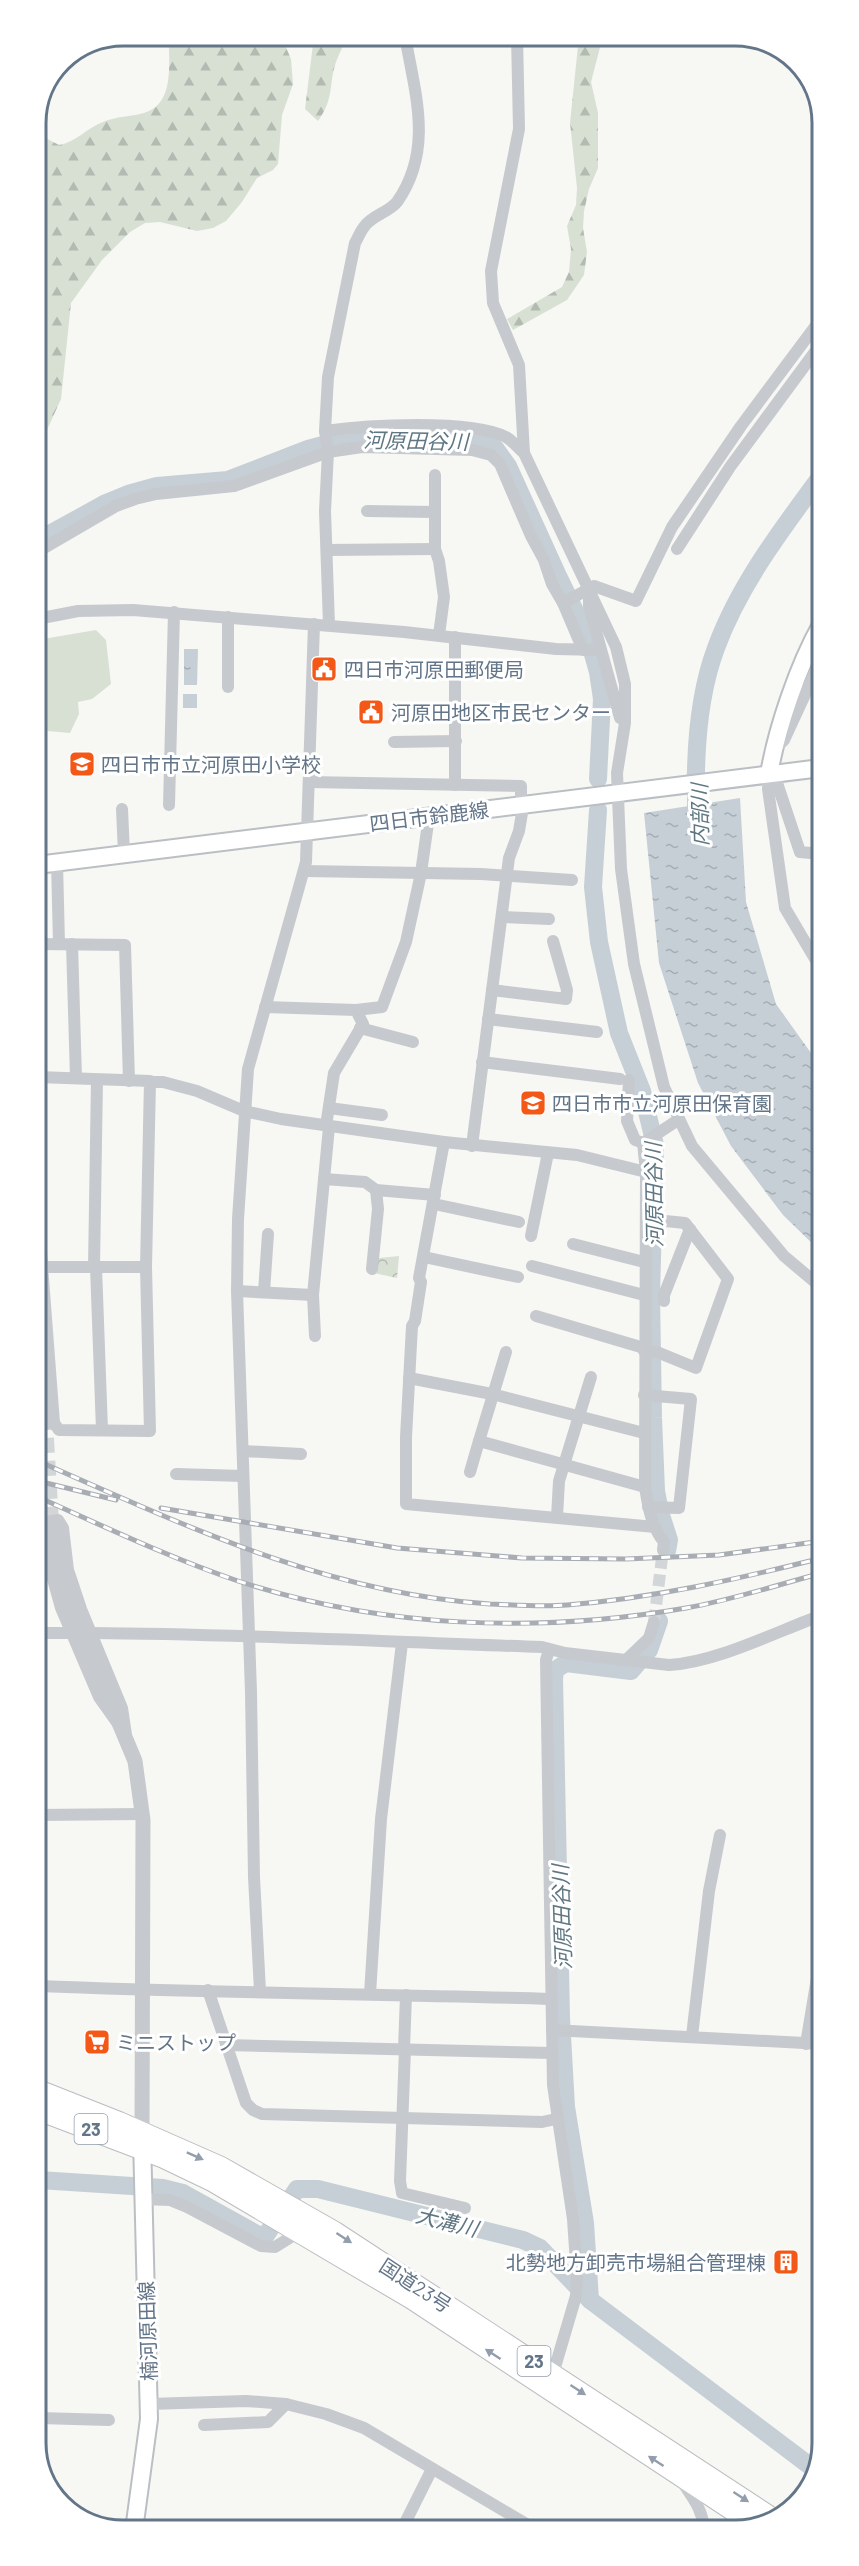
<svg xmlns="http://www.w3.org/2000/svg" width="859" height="2566" viewBox="0 0 859 2566" font-family="Barlow,'Noto Sans JP',sans-serif">
  <style>
    .grass { fill: #d8e0d4 }
    .forest { fill: url(#forest-firs) }
    .park { fill: url(#park-crowns) }
    .water { fill: url(#water-ripples) }
    .lines { fill: none; stroke-linecap: round; stroke-linejoin: round }
    .river { stroke: #c6cfd5; stroke-width: 18 }
    .minor-tunnel { stroke: #d2d6d9; stroke-width: 12; stroke-dasharray: 12 6; stroke-linecap: butt }
    .tertiary-tunnel { stroke: #d2d6d9; stroke-width: 15; stroke-dasharray: 15 8; stroke-linecap: butt }
    .secondary-casing { stroke: #babfc4; stroke-width: 20 }
    .trunk-casing { stroke: #babdc0; stroke-width: 22 }
    .minor { stroke: #c6cace; stroke-width: 12 }
    .tertiary { stroke: #c6cace; stroke-width: 15 }
    .secondary { stroke: #fff; stroke-width: 16 }
    .trunk { stroke: #fff; stroke-width: 20 }
    .rail-casing { stroke: #a8adb4; stroke-width: 5 }
    .rail { stroke: #fff; stroke-width: 3; stroke-dasharray: 9; stroke-linecap: butt }
    .oneway { fill: #929eac }
    .labels { text-anchor: middle; dominant-baseline: central; stroke-width: 6; stroke-linejoin: round; paint-order: stroke }
    .shield { fill: #fff; stroke: #929eac; stroke-width: 1.5 }
    .shield-label { font-size: 18px; font-weight: bold; fill: #637588 }
    .poi-label { font-size: 20px; fill: #637588; stroke: #fff; text-anchor: start }
    .street-label { font-size: 20px; fill: #637588; stroke: #fff }
    .water-label { font-size: 21px; font-style: italic; fill: #5f7783; stroke: #fff }
    .rim { fill: none; stroke: #637588; stroke-width: 3 }
  </style>
  <defs>
    <pattern id="forest-firs" width="22" height="20" patternUnits="userSpaceOnUse" patternTransform="scale(1.5)"><rect width="22" height="20" fill="#d8e0d4"/><path d="M5 1l3.5 6h-7zM16 11l3.5 6h-7z" fill="#b3bab2"/></pattern>
    <pattern id="park-crowns" width="20" height="18" patternUnits="userSpaceOnUse" patternTransform="scale(1.5)"><rect width="20" height="18" fill="#d8e0d4"/><path d="M2 6a3 3 0 1 1 6 0M12 15a3 3 0 1 1 6 0" fill="none" stroke="#b3bab2"/></pattern>
    <pattern id="water-ripples" width="26" height="14" patternUnits="userSpaceOnUse" patternTransform="scale(1.5)"><rect width="26" height="14" fill="#c6cfd5"/><path d="M2 4q2-2 4 0t4 0M15 11q2-2 4 0t4 0" fill="none" stroke="#a4adb3"/></pattern>
  </defs>
  <rect width="100%" height="100%" fill="#f7f7f4"/>
  <path class="grass" d="M 96,630 L 106,640 L 111,684 L 92,699 L 78,702 L 79,714 L 70,733 L 37,730 L 37,640 Z"/>
  <g class="forest">
    <path d="M 169,36 L 281,36 L 291,59 L 293,84 L 282,115 L 278,164 L 273,170 L 257,178 L 242,202 L 226,221 L 213,228 L 197,231 L 160,222 L 145,223 L 130,232 L 102,260 L 71,303 L 61,399 L 37,452 L 36,133 L 59,145 C 76,142 87,128 103,122 C 117,116 130,117 144,113 C 176,104 168,61 169,36 Z"/>
    <path d="M 314,36 L 348,36 C 344,45 339,53 336,62 C 328,86 335,97 318,121 L 305,109 Z"/>
    <path d="M 579,36 L 603,36 L 591,82 L 598,113 L 598,168 L 589,189 L 584,211 L 583,228 L 587,252 L 584,275 L 567,300 L 513,330 L 507,319 L 562,287 L 569,272 L 571,249 L 567,226 L 576,205 L 577,188 L 570,123 Z"/>
  </g>
  <path class="park" d="M 399,1256 L 397,1278 L 374,1273 L 379,1258 Z"/>
  <g class="water">
    <path d="M 184,649 L 198,649 L 197,685 L 184,685 Z"/>
    <rect x="183" y="694" width="14" height="14"/>
    <path d="M 740,798 L 746,902 L 776,1004 L 821,1067 L 822,1253 L 783,1215 L 731,1146 L 698,1083 L 659,963 L 644,813 Z"/>
  </g>
  <g class="lines">
    <g class="river">
      <path d="M 37,541 L 106,503 L 128,494 L 157,486 L 228,480 L 308,449 L 345,439 L 476,441 L 495,448 L 508,466 L 558,576 L 589,640 L 598,672 L 602,699 L 598,779"/>
      <path d="M 598,810 L 593,887 L 599,942 L 619,1033 L 642,1091 L 655,1145 L 651,1295 L 653,1418 L 656,1491 L 660,1512 L 669,1540 L 667,1551"/>
      <path d="M 697,829 C 694,773 696,701 716,648 C 739,585 782,529 821,476"/>
      <path d="M 39,2180 L 163,2188 L 183,2193 L 264,2238 L 297,2189 L 318,2189 L 523,2240 L 540,2248 L 590,2300 L 814,2469"/>
      <path d="M 590,2300 L 585,2223 L 566,2107 L 561,2018 L 554,1679 L 555,1670 L 566,1663 L 631,1671 L 649,1650 L 659,1621"/>
    </g>
    <path class="minor-tunnel" d="M 654,1622 L 663,1550"/>
    <path class="tertiary-tunnel" d="M 45,1415 L 52,1530"/>
    <defs>
      <g id="secondary">
        <path d="M 769,774 C 777,728 798,666 821,625"/>
        <path d="M 37,865 L 821,768"/>
        <path d="M 134,2530 L 149,2419 L 142,2139"/>
      </g>
      <g id="trunk">
        <path d="M 38,2090 L 119,2122 L 221,2167 L 335,2232 L 772,2518"/>
        <path d="M 38,2110 L 164,2158 L 212,2181 L 412,2299 L 758,2527"/>
      </g>
    </defs>
    <use href="#secondary" class="secondary-casing"/>
    <use href="#trunk" class="trunk-casing"/>
    <g class="minor">
      <path d="M 517,36 L 519,129 L 491,271 L 493,303 L 519,365 L 524,453 L 616,647 L 625,684 L 625,723 L 617,773 L 621,869 L 634,964 L 664,1087 L 692,1146 L 784,1256 L 822,1288"/>
      <path d="M 325,431 C 366,425 470,419 506,437 C 513,441 518,448 524,453"/>
      <path d="M 435,475 L 435,549 L 439,561 L 444,597 L 439,635"/>
      <path d="M 367,511 L 434,512"/>
      <path d="M 677,549 L 730,467 L 820,345"/>
      <path d="M 327,550 L 435,549"/>
      <path d="M 37,552 L 116,506 L 135,499 L 156,494 L 234,486 L 328,452 L 362,447 L 472,450 L 491,455 L 500,464 L 531,536 L 544,560 L 552,584 L 563,603 L 594,586 L 636,601 L 672,527 L 741,426 L 820,320"/>
      <path d="M 589,595 L 589,606 L 620,718"/>
      <path d="M 563,603 L 583,650"/>
      <path d="M 228,617 L 228,687"/>
      <path d="M 37,619 L 78,611 L 133,610 L 404,632 L 556,649 L 601,650"/>
      <path d="M 329,625 L 325,511 L 328,452 L 325,431 L 328,377 L 355,243 C 358,238 360,232 364,227 C 372,215 388,213 397,202 C 434,149 415,94 405,36"/>
      <path d="M 455,637 L 455,785"/>
      <path d="M 394,742 L 456,741"/>
      <path d="M 777,747 L 784,740 L 821,660"/>
      <path d="M 769,774 L 768,789 L 785,908 L 821,969"/>
      <path d="M 769,774 L 777,783 L 800,852 L 821,854"/>
      <path d="M 309,782 L 521,786 L 521,795"/>
      <path d="M 169,805 L 174,612"/>
      <path d="M 122,809 L 124,854"/>
      <path d="M 57,862 L 59,944"/>
      <path d="M 305,871 L 481,874 L 572,880"/>
      <path d="M 502,917 L 549,919"/>
      <path d="M 37,944 L 125,945 L 129,1081"/>
      <path d="M 72,944 L 76,1078"/>
      <path d="M 492,990 L 566,999 L 567,990 L 553,941"/>
      <path d="M 265,1007 L 356,1010 L 363,1024 L 334,1073 L 326,1126"/>
      <path d="M 356,1010 L 382,1007 L 406,942 L 421,873 L 429,816"/>
      <path d="M 488,1019 L 597,1032"/>
      <path d="M 360,1028 L 413,1042"/>
      <path d="M 482,1062 L 620,1079"/>
      <path d="M 37,1077 L 150,1081 L 146,1267 L 150,1431 L 59,1430 L 54,1423 L 38,1424"/>
      <path d="M 629,1080 L 627,1121 L 635,1140 L 643,1143"/>
      <path d="M 150,1082 L 163,1082 L 197,1091 L 244,1111 L 281,1119 L 444,1142 L 577,1155 L 646,1172"/>
      <path d="M 329,1108 L 382,1115"/>
      <path d="M 444,1142 L 419,1278 L 421,1282 L 415,1321 L 412,1326 L 406,1437 L 406,1504 L 655,1527"/>
      <path d="M 472,1146 L 509,858 L 519,831 L 522,813"/>
      <path d="M 324,1179 L 365,1182 L 376,1190 L 378,1209 L 372,1269"/>
      <path d="M 376,1190 L 435,1195"/>
      <path d="M 37,1200 L 54,1423"/>
      <path d="M 434,1204 L 519,1222"/>
      <path d="M 531,1236 L 548,1153"/>
      <path d="M 573,1244 L 644,1262"/>
      <path d="M 424,1257 L 518,1277"/>
      <path d="M 532,1266 L 644,1295"/>
      <path d="M 42,1267 L 146,1267"/>
      <path d="M 94,1267 L 97,1080"/>
      <path d="M 96,1267 L 102,1430"/>
      <path d="M 237,1291 L 313,1295"/>
      <path d="M 264,1292 L 268,1234"/>
      <path d="M 664,1301 L 664,1295 L 690,1229"/>
      <path d="M 536,1316 L 644,1348"/>
      <path d="M 315,1336 L 313,1295 L 329,1127"/>
      <path d="M 644,1351 L 657,1352 L 696,1368 L 728,1279 L 685,1223 L 646,1219"/>
      <path d="M 409,1378 L 492,1394 L 644,1433"/>
      <path d="M 644,1395 L 691,1399 L 679,1508 L 648,1507"/>
      <path d="M 479,1441 L 506,1352"/>
      <path d="M 243,1451 L 301,1454"/>
      <path d="M 470,1472 L 479,1441 L 645,1487"/>
      <path d="M 176,1474 L 243,1476"/>
      <path d="M 557,1517 L 559,1481 L 591,1377"/>
      <path d="M 58,1520 L 63,1528 L 68,1570 L 81,1609 L 122,1708 L 126,1735 L 99,1697 L 61,1608 L 46,1554 L 44,1525 L 46,1522 Z"/>
      <path d="M 663,1550 L 664,1542 C 651,1526 648,1506 645,1487 L 646,1172 L 643,1143 L 678,1120"/>
      <path d="M 38,1633 L 73,1633"/>
      <path d="M 92,1633 C 242,1634 392,1642 542,1647 L 565,1653 L 669,1665 C 717,1662 776,1632 822,1615"/>
      <path d="M 549,1650 L 546,1660 L 553,2085 L 573,2219 L 577,2278 L 576,2296 L 553,2374"/>
      <path d="M 626,1660 L 649,1638 L 654,1622"/>
      <path d="M 38,1815 L 142,1814"/>
      <path d="M 38,1986 C 209,1993 381,1994 552,1999"/>
      <path d="M 208,1990 L 246,2103 L 253,2110 L 262,2114 L 542,2122 L 556,2119"/>
      <path d="M 260,1991 L 254,1877 L 251,1692 L 237,1291 L 238,1219 L 248,1069 L 306,862 L 314,624"/>
      <path d="M 370,1994 L 381,1819 L 402,1643"/>
      <path d="M 552,2030 L 823,2044"/>
      <path d="M 692,2036 L 709,1891 L 720,1835"/>
      <path d="M 806,2044 L 822,1948"/>
      <path d="M 226,2045 L 552,2053"/>
      <path d="M 404,2049 L 406,1995"/>
      <path d="M 405,2049 L 400,2181 L 402,2193 L 465,2208"/>
      <path d="M 143,2199 L 170,2200 L 187,2207 L 261,2246 L 275,2247 L 299,2232"/>
      <path d="M 149,2404 L 246,2401 L 286,2404 L 326,2414 L 364,2428 L 533,2528"/>
      <path d="M 39,2418 L 109,2420"/>
      <path d="M 204,2425 L 268,2422 L 286,2404"/>
      <path d="M 682,2481 C 692,2498 701,2506 704,2527"/>
      <path d="M 402,2529 L 432,2469"/>
    </g>
    <g class="tertiary">
      <path d="M 38,1311 L 45,1415"/>
      <path d="M 52,1530 L 61,1584 L 135,1761 L 143,1820 L 142,2132"/>
    </g>
    <use href="#secondary" class="secondary"/>
    <use href="#trunk" class="trunk"/>
    <defs>
      <g id="rail">
        <path d="M 38,1461 C 183,1525 329,1594 490,1604 C 516,1605 542,1607 567,1605 C 654,1598 738,1579 822,1558"/>
        <path d="M 38,1481 L 116,1500"/>
        <path d="M 38,1497 C 103,1526 170,1558 238,1581 C 382,1628 537,1634 686,1608 C 732,1600 777,1585 822,1573"/>
        <path d="M 161,1508 L 397,1548 L 522,1558 L 626,1559 L 719,1555 L 822,1541"/>
      </g>
    </defs>
    <use href="#rail" class="rail-casing"/>
    <use href="#rail" class="rail"/>
  </g>
  <defs><path id="oneway-solid" d="M-6-.8H1V-3.2L6.5 0L1 3.2V.8H-6Z" transform="scale(1.5)"/></defs>
  <g class="oneway">
    <use href="#oneway-solid" transform="translate(195 2156) rotate(24)"/>
    <use href="#oneway-solid" transform="translate(344 2238) rotate(33)"/>
    <use href="#oneway-solid" transform="translate(493 2354) rotate(-147)"/>
    <use href="#oneway-solid" transform="translate(578 2390) rotate(33)"/>
    <use href="#oneway-solid" transform="translate(656 2461) rotate(-147)"/>
    <use href="#oneway-solid" transform="translate(741 2497) rotate(33)"/>
  </g>
  <defs>
    <symbol id="civic-square" viewBox="-11 -11 22 22"><rect x="-9" y="-9" width="18" height="18" rx="4" fill="#f45817" stroke="#fff"/><path d="M-.6-6.5H3V-4.5H.6V-3L4-1V1h2V6H-6V1h2V-1L-.6-3ZM-1.2 2.5V6h2.4V2.5Z" fill="#fff"/></symbol>
    <symbol id="school-square" viewBox="-11 -11 22 22"><rect x="-9" y="-9" width="18" height="18" rx="4" fill="#f45817" stroke="#fff"/><path d="M0-5L7-2L0 1L-7-2ZM-4 1L0 2.5L4 1V4Q0 6-4 4Z" fill="#fff"/></symbol>
    <symbol id="supermarket-square" viewBox="-11 -11 22 22"><rect x="-9" y="-9" width="18" height="18" rx="4" fill="#f45817" stroke="#fff"/><path d="M-6-5.5h2.5l.6 2H6L4.5 2H-2.5L-4.4-4H-6ZM-1.5 3.2a1.3 1.3 0 1 0 .1 0ZM3 3.2a1.3 1.3 0 1 0 .1 0Z" fill="#fff"/></symbol>
    <symbol id="building-square" viewBox="-11 -11 22 22"><rect x="-9" y="-9" width="18" height="18" rx="4" fill="#f45817" stroke="#fff"/><path d="M-4-6H4V6H1V3H-1V6H-4ZM-2.5-4.3h1.7v1.8h-1.7ZM.8-4.3h1.7v1.8H.8ZM-2.5-1h1.7V.8h-1.7ZM.8-1h1.7V.8H.8Z" fill="#fff"/></symbol>
  </defs>
  <g fill-rule="evenodd">
    <use href="#civic-square" x="309" y="654" width="30" height="30"/>
    <use href="#civic-square" x="356" y="697" width="30" height="30"/>
    <use href="#school-square" x="67" y="749" width="30" height="30"/>
    <use href="#school-square" x="518" y="1088" width="30" height="30"/>
    <use href="#supermarket-square" x="82" y="2027" width="30" height="30"/>
    <use href="#building-square" x="771" y="2247" width="30" height="30"/>
  </g>
  <g class="labels">
    <g class="shield">
      <rect x="74.5" y="2114" width="33" height="30" rx="4.5"/>
      <rect x="517.5" y="2346" width="33" height="30" rx="4.5"/>
    </g>
    <g class="shield-label">
      <text x="91" y="2129">23</text>
      <text x="534" y="2361">23</text>
    </g>
    <g class="poi-label">
      <text x="344" y="669">四日市河原田郵便局</text>
      <text x="391" y="712">河原田地区市民センター</text>
      <text x="101" y="764">四日市市立河原田小学校</text>
      <text x="552" y="1103">四日市市立河原田保育園</text>
      <text x="116" y="2042">ミニストップ</text>
      <text x="766" y="2262" text-anchor="end">北勢地方卸売市場組合管理棟</text>
    </g>
    <g class="street-label">
      <text transform="translate(429 816) rotate(-7)">四日市鈴鹿線</text>
      <text transform="translate(416 2285) rotate(33)">国道23号</text>
      <text transform="translate(147 2331) rotate(-92)">楠河原田線</text>
    </g>
    <g class="water-label">
      <text transform="translate(416 440) rotate(1)">河原田谷川</text>
      <text transform="translate(699 815) rotate(-91)">内部川</text>
      <text transform="translate(653 1195) rotate(-91)">河原田谷川</text>
      <text transform="translate(561 1917) rotate(-92)">河原田谷川</text>
      <text transform="translate(447 2221) rotate(14)">大溝川</text>
    </g>
  </g>
  <path d="M0 0H859V2566H0ZM123 46H735A77 77 0 0 1 812 123V2443A77 77 0 0 1 735 2520H123A77 77 0 0 1 46 2443V123A77 77 0 0 1 123 46Z" fill="#fff" fill-rule="evenodd"/>
  <path class="rim" d="M123 46H735A77 77 0 0 1 812 123V2443A77 77 0 0 1 735 2520H123A77 77 0 0 1 46 2443V123A77 77 0 0 1 123 46Z"/>
</svg>
